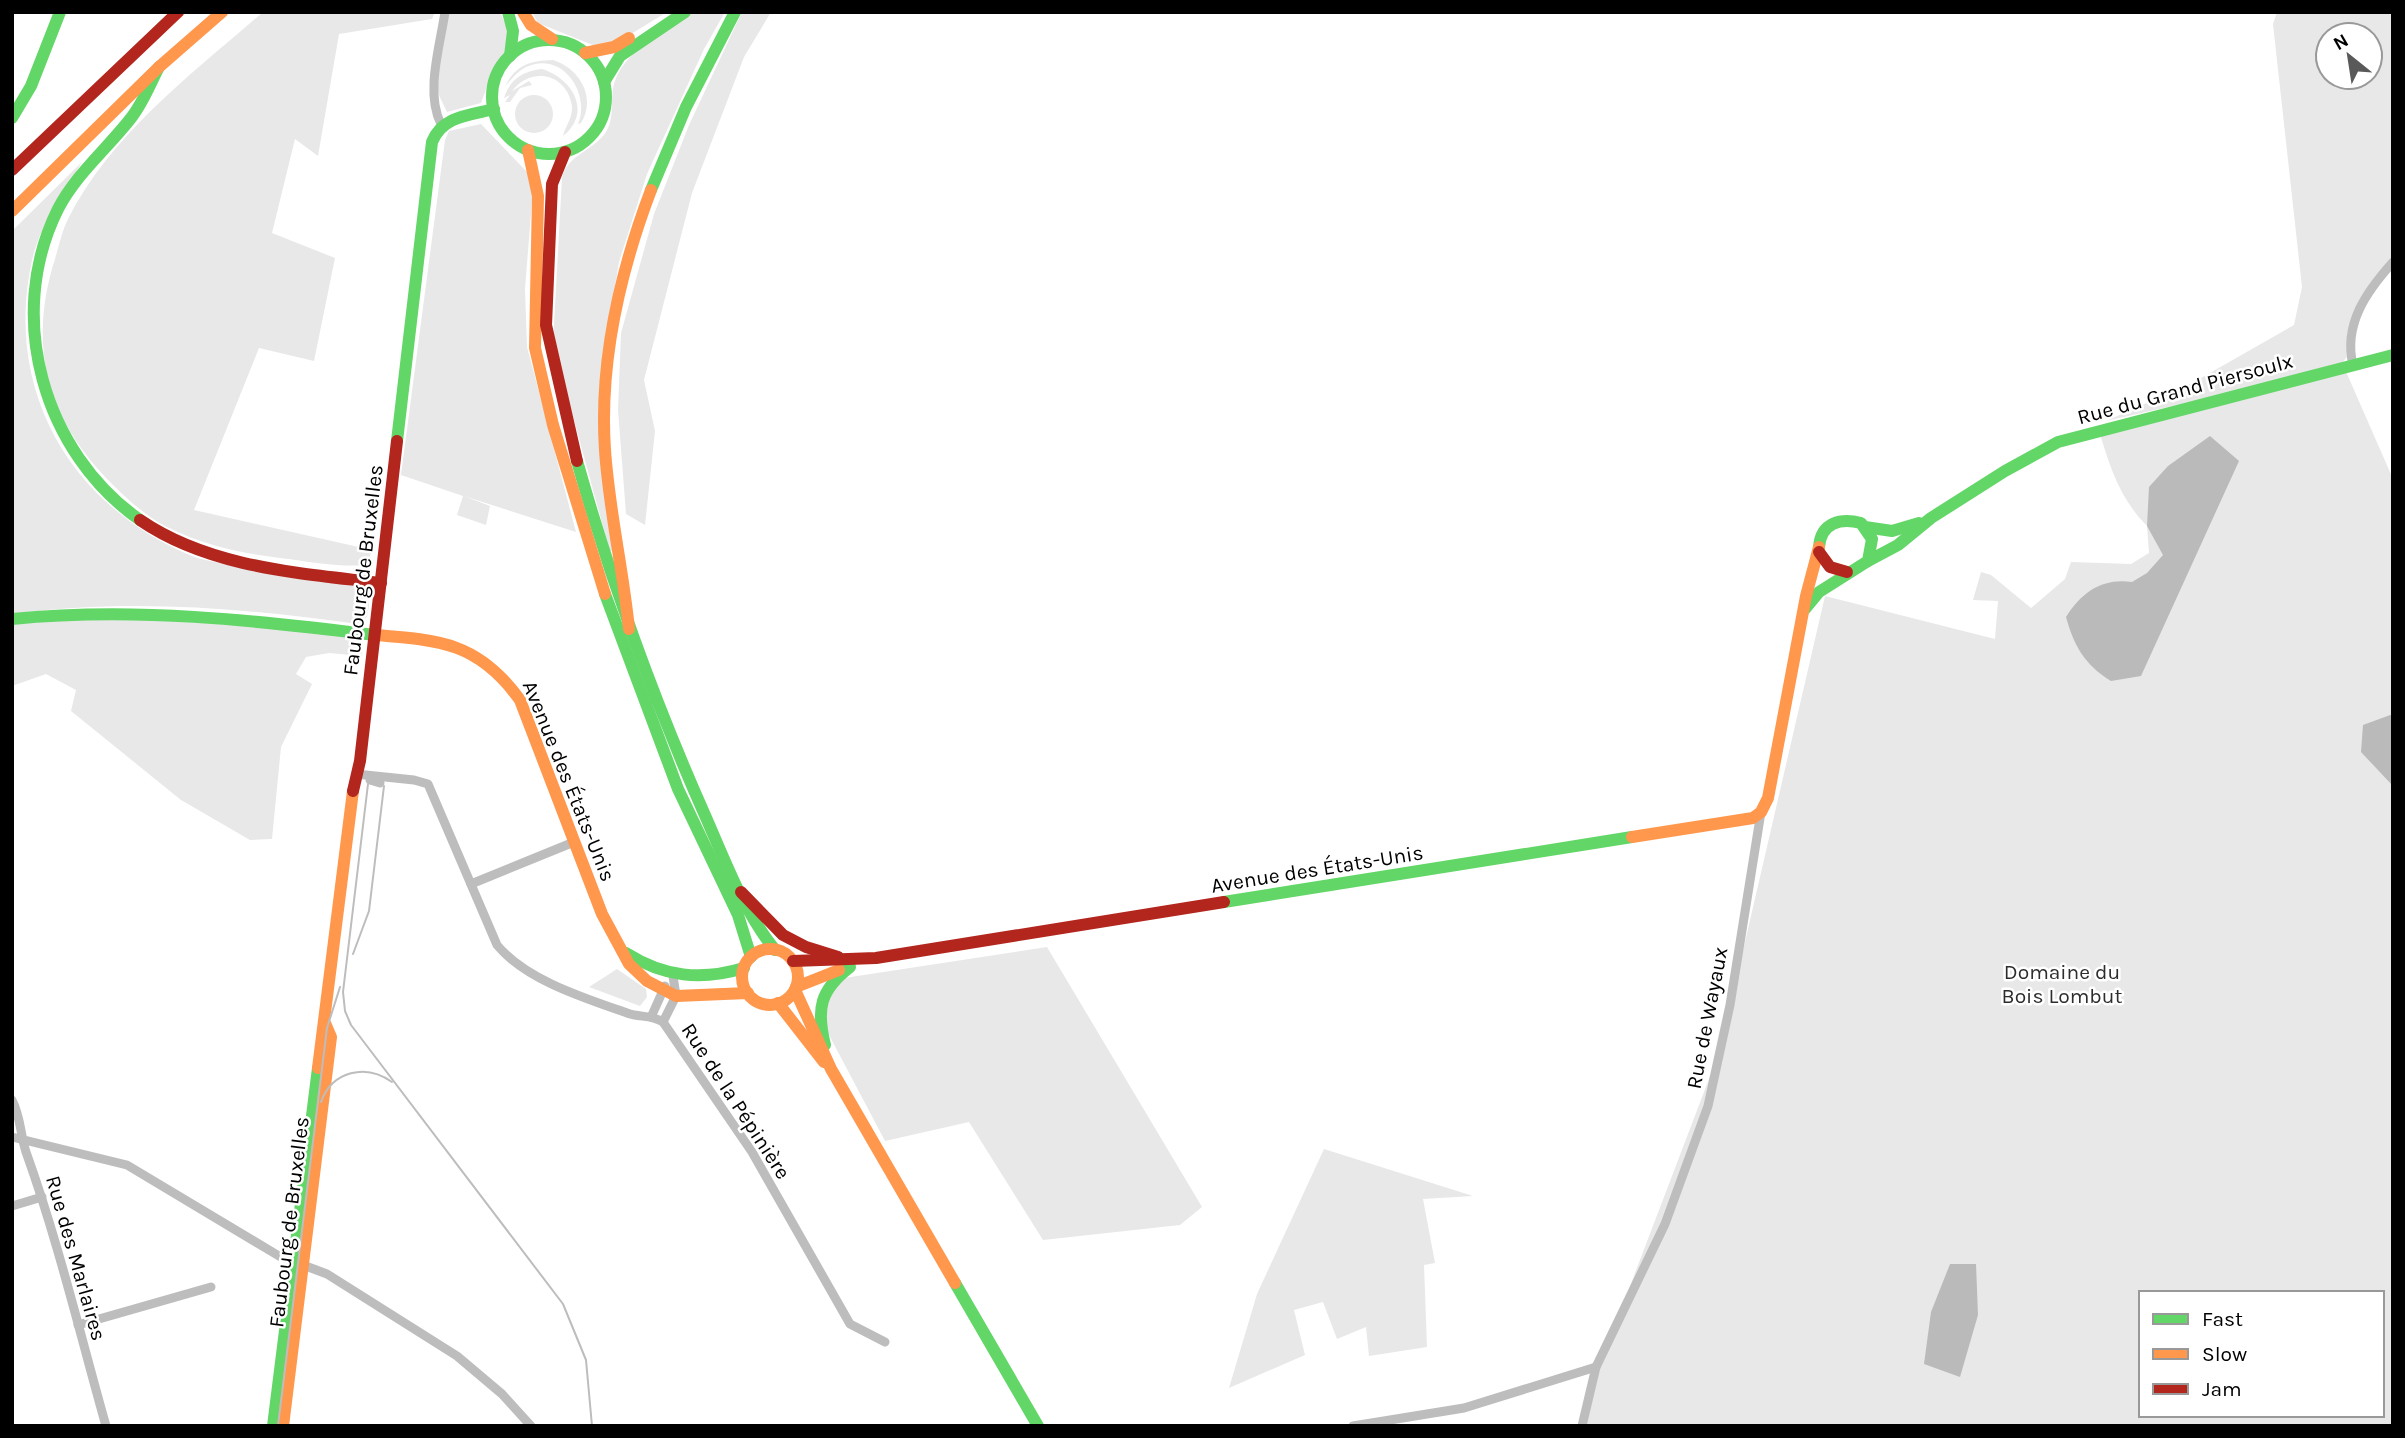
<svg xmlns="http://www.w3.org/2000/svg" width="2405" height="1438" viewBox="0 0 2405 1438" font-family="Karla,sans-serif">
  <style>
    .green { fill: #e8e8e8; fill-rule: evenodd }
    .water { fill: #bababa }
    .lines { fill: none; stroke-linecap: round; stroke-linejoin: round }
    .street { stroke: #bdbdbd; stroke-width: 9 }
    .fast { stroke: #63d668; stroke-width: 12 }
    .slow { stroke: #ff974d; stroke-width: 12 }
    .jam { stroke: #b3261e; stroke-width: 12 }
    .tram { stroke: #bdbdbd; stroke-width: 2 }
    .labels { text-anchor: middle; dominant-baseline: central; stroke-width: 5; stroke-linejoin: round; paint-order: stroke }
    .street-label { font-size: 21px; fill: #000; stroke: #fff }
    .park-label { font-size: 21px; fill: #2d2d2d; stroke: #fff }
  </style>
  <rect width="100%" height="100%" fill="#fff"/>
  <g class="green">
    <path d="M 263,12 L 435,12 L 432,19 L 339,34 L 318,156 L 295,139 L 272,233 L 335,258 L 314,361 L 259,348 L 194,510 L 372,550 L 367,565 C 340,567 316,563 289,559 C 244,554 208,547 167,527 C 147,517 128,500 113,485 C 47,420 27,347 55,259 C 59,246 62,231 68,219 C 112,133 192,74 263,12 Z"/>
    <path d="M 445,12 L 500,12 L 513,42 L 495,65 L 481,103 L 447,112 L 435,87 Z"/>
    <path d="M 532,12 L 667,12 L 605,50 L 538,23 Z"/>
    <path d="M 692,12 L 725,12 L 704,49 L 647,174 L 619,262 L 602,365 L 614,549 L 610,552 L 553,343 L 562,178 C 567,155 593,151 606,132 C 615,118 610,100 614,84 C 623,51 665,32 692,12 Z"/>
    <path d="M 742,12 L 771,12 L 744,57 L 692,193 L 644,380 L 655,431 L 645,525 L 626,514 L 618,410 L 621,333 L 654,214 L 689,125 Z"/>
    <path d="M 2277,12 L 2393,12 L 2393,262 L 2369,289 L 2350,353 L 2338,368 L 2344,367 L 2393,479 L 2393,1426 L 1583,1426 L 1603,1357 L 1720,1050 L 1825,596 L 1995,639 L 1998,601 L 1973,600 L 1981,572 L 1991,575 L 2031,608 L 2065,579 L 2071,562 L 2131,564 L 2149,553 L 2147,526 C 2120,499 2110,467 2099,431 L 2306,376 L 2106,421 L 2194,382 L 2294,325 L 2302,287 L 2273,24 ZM 2328,35 L 2370,35 L 2370,77 L 2328,77 ZM 2141,1293 L 2382,1293 L 2382,1415 L 2141,1415 Z"/>
    <path d="M 553,60 C 579,68 597,97 581,123 L 578,124 C 591,93 562,50 526,67 C 518,71 511,80 505,86 C 517,64 530,61 553,60 Z"/>
    <path d="M 542,69 C 572,78 593,112 563,136 C 565,127 573,117 572,106 C 567,73 531,66 512,91 L 529,81 L 532,85 L 520,88 L 510,102 L 505,102 L 510,95 L 504,98 C 510,79 523,71 542,69 Z"/>
    <circle cx="534" cy="114" r="19"/>
    <path d="M 481,124 L 527,172 L 533,188 L 525,289 L 527,347 L 576,532 L 464,496 L 490,506 L 486,525 L 457,515 L 463,496 L 401,475 L 445,140 L 449,131 Z"/>
    <path d="M 82,162 C 64,192 42,222 33,256 C 2,388 69,505 192,556 C 204,561 219,562 233,565 C 274,574 316,580 358,586 C 371,595 370,602 367,617 L 358,624 C 243,608 128,598 12,614 L 12,231 Z"/>
    <path d="M 96,612 L 363,634 L 362,656 L 329,653 L 306,657 L 296,674 L 312,684 L 281,747 L 272,839 L 250,840 L 181,800 L 71,711 L 76,690 L 46,674 L 12,686 L 12,622 Z"/>
    <path d="M 1047,947 L 1202,1207 L 1180,1225 L 1043,1240 L 969,1122 L 885,1141 L 819,1016 L 831,980 Z"/>
    <path d="M 617,969 L 646,989 L 647,997 L 640,1006 L 589,987 Z"/>
    <path d="M 1324,1149 L 1473,1196 L 1423,1199 L 1435,1263 L 1424,1265 L 1427,1347 L 1369,1356 L 1366,1327 L 1337,1339 L 1323,1302 L 1294,1310 L 1305,1355 L 1229,1388 L 1257,1294 Z"/>
  </g>
  <g class="water">
    <path d="M 2210,436 L 2239,461 L 2141,676 L 2111,681 C 2085,665 2074,646 2066,617 C 2082,592 2102,578 2132,582 L 2147,573 L 2163,555 L 2147,526 L 2149,487 L 2168,466 Z"/>
    <path d="M 2393,714 L 2393,786 L 2361,752 L 2363,725 Z"/>
    <path d="M 1950,1264 L 1976,1264 L 1978,1315 L 1960,1377 L 1924,1364 L 1931,1312 Z"/>
  </g>
  <g class="lines">
    <g class="street">
      <path d="M 441,124 C 425,93 440,46 445,12"/>
      <path d="M 2353,365 C 2343,324 2367,291 2393,262"/>
      <path d="M 356,774 L 414,780 L 428,784 L 497,945 C 526,980 584,998 627,1013 C 640,1018 650,1014 663,1022 L 752,1152 L 850,1324 L 885,1342"/>
      <path d="M 370,780 L 380,783"/>
      <path d="M 471,884 L 574,842"/>
      <path d="M 652,1015 L 665,986"/>
      <path d="M 663,1022 L 676,996 L 673,976"/>
      <path d="M 12,1100 C 21,1117 20,1134 26,1152 C 58,1241 80,1334 106,1426"/>
      <path d="M 12,1137 L 127,1165 L 279,1256 L 327,1274 L 457,1356 L 502,1394 L 531,1426"/>
      <path d="M 12,1206 L 42,1197"/>
      <path d="M 78,1325 L 211,1287"/>
      <path d="M 1353,1426 L 1464,1408 L 1596,1367"/>
      <path d="M 1582,1426 L 1596,1367 L 1665,1224 L 1708,1106 L 1730,1005 L 1761,812"/>
    </g>
    <g class="fast">
      <path d="M 508,12 L 513,31 L 510,56"/>
      <circle cx="549" cy="97" r="57"/>
      <path d="M 604,82 L 620,56 L 685,12"/>
      <path d="M 12,118 L 31,86 L 60,12"/>
      <path d="M 651,190 L 686,107 L 735,12"/>
      <path d="M 397,441 L 432,142 C 442,116 470,115 494,109"/>
      <path d="M 577,461 C 611,581 653,698 704,813 C 724,858 743,911 775,950"/>
      <path d="M 140,520 C 44,453 4,317 58,209 C 76,174 107,149 131,118 C 143,103 150,84 159,67"/>
      <path d="M 1865,527 L 1892,531 L 1919,523"/>
      <path d="M 1868,561 L 1898,545 L 1931,518 L 2005,471 L 2058,442 L 2393,355"/>
      <path d="M 605,594 L 678,789 L 738,915 L 751,957"/>
      <path d="M 1805,609 L 1819,592 L 1868,561 L 1872,539 L 1861,523 C 1841,518 1821,522 1819,547"/>
      <path d="M 12,619 C 134,607 254,620 375,635"/>
      <path d="M 1224,902 L 1632,837"/>
      <path d="M 626,953 C 664,977 701,981 744,968"/>
      <path d="M 825,1045 C 816,1009 820,990 850,967"/>
      <path d="M 955,1283 L 1038,1426"/>
      <path d="M 273,1426 L 318,1068"/>
    </g>
    <g class="slow">
      <path d="M 523,12 L 531,25 L 552,39"/>
      <path d="M 585,53 L 614,47 L 629,38"/>
      <path d="M 528,150 L 538,196 L 535,348 L 553,425 L 605,594"/>
      <path d="M 12,211 L 159,67 L 222,12"/>
      <path d="M 629,629 C 623,569 609,510 605,450 C 599,361 620,272 651,190"/>
      <path d="M 375,635 C 441,640 479,643 520,700 L 602,914 L 629,964 L 647,981 L 676,996 L 748,993"/>
      <path d="M 1632,837 L 1753,818 L 1761,812 L 1768,798 L 1806,596 L 1819,547"/>
      <circle cx="770" cy="977" r="28"/>
      <path d="M 796,987 L 839,970"/>
      <path d="M 795,990 L 831,1069 L 955,1283"/>
      <path d="M 778,1003 L 824,1062"/>
      <path d="M 318,1068 L 353,791"/>
      <path d="M 283,1426 L 331,1037 L 325,1023"/>
    </g>
    <g class="jam">
      <path d="M 565,152 L 552,184 L 546,325 L 577,461"/>
      <path d="M 12,170 L 178,12"/>
      <path d="M 140,520 C 210,568 300,573 381,583"/>
      <path d="M 1819,552 L 1830,567 L 1847,572"/>
      <path d="M 353,791 L 360,761 L 397,441"/>
      <path d="M 741,892 L 783,935 L 806,947 L 838,957"/>
      <path d="M 793,961 L 876,958 L 1224,902"/>
    </g>
    <g class="tram">
      <path d="M 368,784 L 343,992 L 345,1011 L 351,1025 L 563,1304 L 586,1360 L 592,1426"/>
      <path d="M 353,954 L 369,911 L 384,786"/>
      <path d="M 321,1102 C 332,1071 366,1063 392,1082"/>
      <path d="M 278,1426 L 327,1028 L 340,987"/>
    </g>
  </g>
  <g class="labels">
    <g class="street-label">
      <text transform="translate(2185 389) rotate(-15)">Rue du Grand Piersoulx</text>
      <text transform="translate(363 570) rotate(-83)">Faubourg de Bruxelles</text>
      <text transform="translate(569 781) rotate(68)">Avenue des États-Unis</text>
      <text transform="translate(1317 869) rotate(-9)">Avenue des États-Unis</text>
      <text transform="translate(1707 1018) rotate(-79)">Rue de Wayaux</text>
      <text transform="translate(736 1101) rotate(57)">Rue de la Pépinière</text>
      <text transform="translate(289 1222) rotate(-83)">Faubourg de Bruxelles</text>
      <text transform="translate(76 1258) rotate(74)">Rue des Marlaires</text>
    </g>
    <g class="park-label">
      <text x="2062" y="972">Domaine du<tspan x="2062" dy="24">Bois Lombut</tspan></text>
    </g>
  </g>
  <rect width="2405" height="1438" fill="none" stroke="#000000" stroke-width="28"/>
  <rect x="2139" y="1291" width="245" height="126" fill="#ffffff" stroke="#999999" stroke-width="2"/>
  <rect x="2153" y="1314" width="35" height="10" fill="#63d668" stroke="#999999" stroke-width="2"/>
  <text x="2202" y="1326" font-size="21" fill="#000000">Fast</text>
  <rect x="2153" y="1349" width="35" height="10" fill="#ff974d" stroke="#999999" stroke-width="2"/>
  <text x="2202" y="1361" font-size="21" fill="#000000">Slow</text>
  <rect x="2153" y="1384" width="35" height="10" fill="#b3261e" stroke="#999999" stroke-width="2"/>
  <text x="2202" y="1396" font-size="21" fill="#000000">Jam</text>
  <g transform="translate(2349 56) rotate(330)"><circle r="33" fill="#ffffff" stroke="#999999" stroke-width="2"/>
  <path d="M0-5L12 26L0 18L-12 26Z" fill="#595959"/>
  <text y="-10" font-size="19" font-weight="bold" text-anchor="middle" fill="#000000">N</text>
  </g>
</svg>
